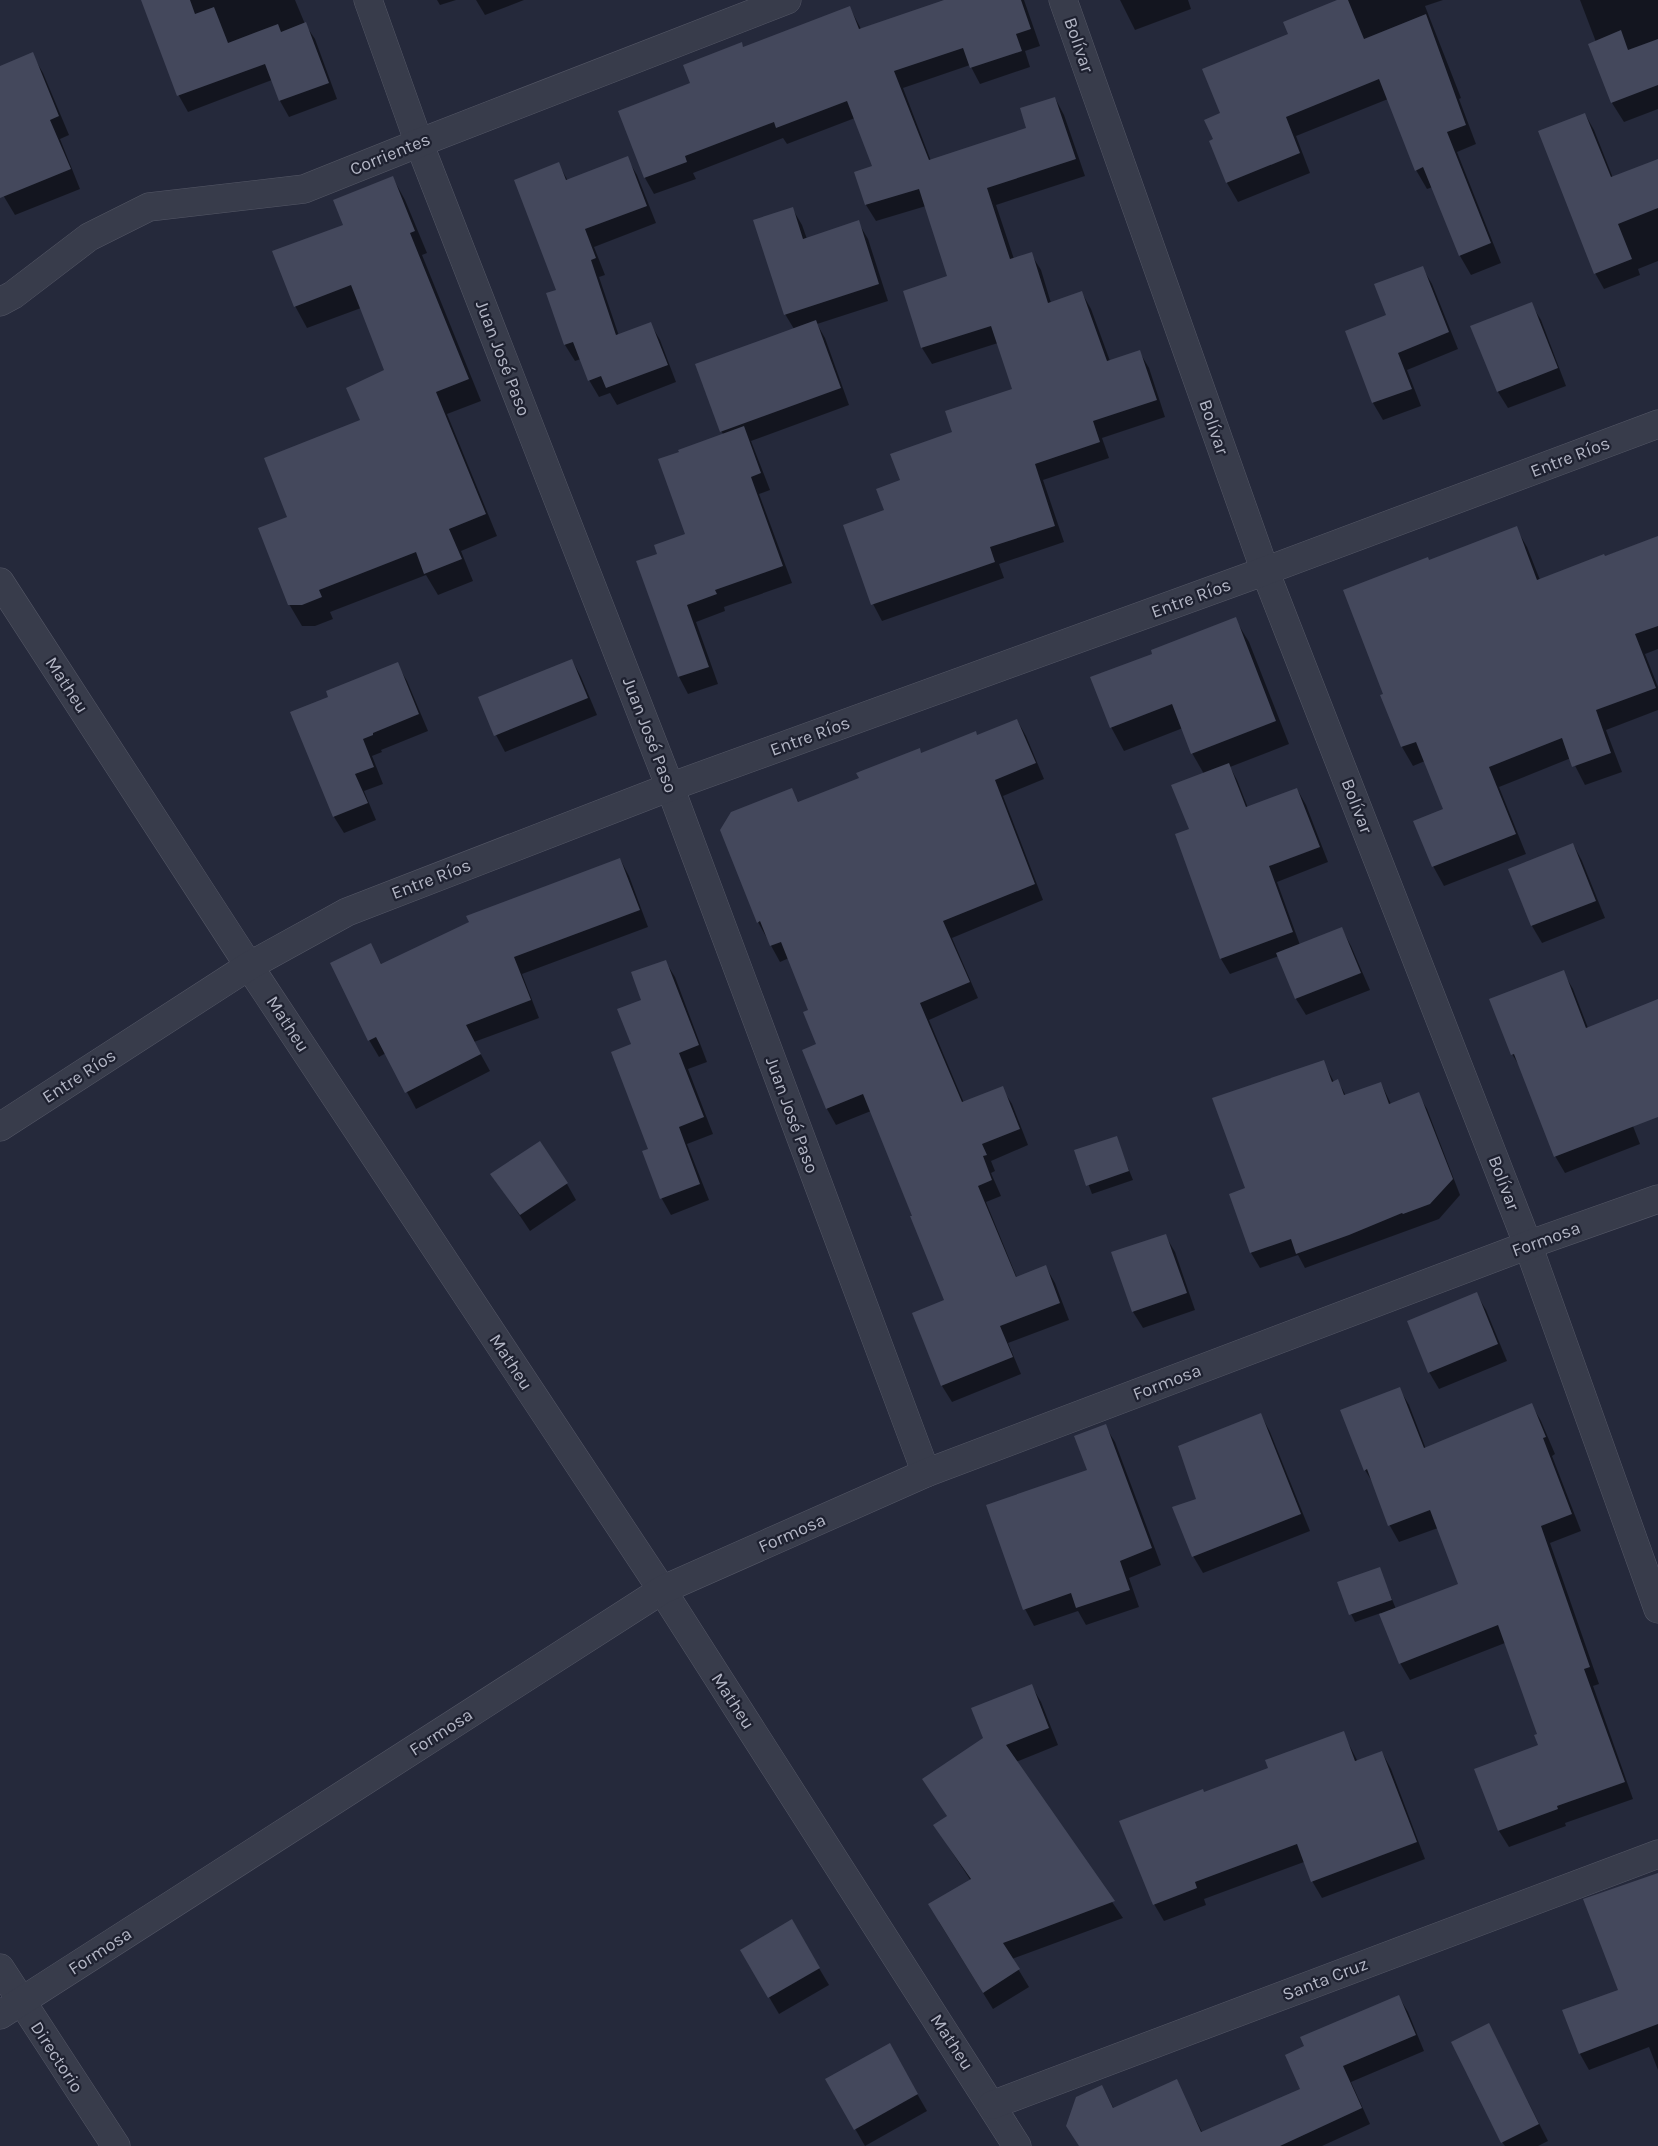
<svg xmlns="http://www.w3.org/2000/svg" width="1658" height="2146" viewBox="0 0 1658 2146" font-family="Karla,sans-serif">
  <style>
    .shadow { fill: #0007 }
    .building { fill: #44485c }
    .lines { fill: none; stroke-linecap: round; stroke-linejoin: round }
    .minor-casing { stroke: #545766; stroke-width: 29 }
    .minor { stroke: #383c4b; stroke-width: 28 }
    .labels { text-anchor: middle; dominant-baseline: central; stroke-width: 4.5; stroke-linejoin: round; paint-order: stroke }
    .street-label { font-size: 18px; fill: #b4b7c6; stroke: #1e2130 }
  </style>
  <rect width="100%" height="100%" fill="#25293b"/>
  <g class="shadow">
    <path d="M 143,0 L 295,0 L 305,24 L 315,39 L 337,99 L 289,117 L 280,101 L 272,80 L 188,112 L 179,96 Z"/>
    <path d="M 437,0 L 456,0 L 440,5 Z"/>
    <path d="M 476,0 L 524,0 L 485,15 Z"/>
    <path d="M 949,0 L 1024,0 L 1040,46 L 1025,51 L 1030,67 L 980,84 L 970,65 L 903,88 L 931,161 L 1028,129 L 1055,98 L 1064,115 L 1085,176 L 996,205 L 1014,259 L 1031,254 L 1041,270 L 1051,303 L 1082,293 L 1091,309 L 1110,361 L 1139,351 L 1149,368 L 1165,417 L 1102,438 L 1109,458 L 1043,480 L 1064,542 L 999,564 L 1004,578 L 882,621 L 873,604 L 886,511 L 901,481 L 954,433 L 1013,390 L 998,343 L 932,364 L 922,348 L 904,292 L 949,277 L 926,206 L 876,221 L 866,205 L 856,173 L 873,167 L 855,118 L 787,144 L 783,138 L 693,173 L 696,179 L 654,194 L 645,178 L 620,111 L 692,83 L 741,44 L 744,48 L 850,8 L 861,29 Z"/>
    <path d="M 1120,0 L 1188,0 L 1191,9 L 1135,30 Z"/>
    <path d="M 1341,0 L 1443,0 L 1425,6 L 1461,98 L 1459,99 L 1476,144 L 1457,152 L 1501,263 L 1471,275 L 1460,256 L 1433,187 L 1427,189 L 1416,170 L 1388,99 L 1296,136 L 1310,173 L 1238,202 L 1227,183 L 1210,141 L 1214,140 L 1222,114 L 1290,35 Z"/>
    <path d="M 1580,0 L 1658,0 L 1658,109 L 1624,122 L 1612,103 L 1589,44 L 1596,42 Z"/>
    <path d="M 32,54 L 43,73 L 69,135 L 60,139 L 80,189 L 15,215 L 3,195 L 0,196 L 0,68 Z"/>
    <path d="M 1585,114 L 1594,130 L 1613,178 L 1658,160 L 1658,261 L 1638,269 L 1640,275 L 1604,289 L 1595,273 Z"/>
    <path d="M 627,158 L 637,175 L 656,223 L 594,247 L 605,275 L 599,277 L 619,336 L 650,323 L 660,340 L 676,382 L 617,405 L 610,393 L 599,397 L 589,380 L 581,359 L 575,361 L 565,345 L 558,290 L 558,163 L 568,181 Z"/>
    <path d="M 393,178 L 405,200 L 427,253 L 422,255 L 481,401 L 447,414 L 497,536 L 461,551 L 473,581 L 438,595 L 426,575 L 330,612 L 333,619 L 315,626 L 302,626 L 289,604 L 289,517 L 361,421 L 386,370 L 361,308 L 307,328 L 295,306 L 344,226 Z"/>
    <path d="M 792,208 L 802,225 L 807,239 L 858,222 L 868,239 L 888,301 L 817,324 L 825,338 L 849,405 L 751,441 L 770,490 L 759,494 L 792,583 L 724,607 L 725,611 L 696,622 L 718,684 L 688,694 L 679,677 L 637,562 L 658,555 L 687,534 L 724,435 L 721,431 L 794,329 L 785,314 Z"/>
    <path d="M 1422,267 L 1432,284 L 1458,349 L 1407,370 L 1421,406 L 1383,420 L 1373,403 L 1347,332 L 1388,316 Z"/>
    <path d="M 1531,304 L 1541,320 L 1566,386 L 1508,408 L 1498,392 L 1472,327 Z"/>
    <path d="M 1516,528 L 1527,547 L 1540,580 L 1658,537 L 1658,649 L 1645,654 L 1658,687 L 1658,710 L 1606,730 L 1622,772 L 1585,785 L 1571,758 L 1499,787 L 1526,854 L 1444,886 L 1433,866 L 1445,810 L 1425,761 L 1413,766 L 1402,747 L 1382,696 L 1385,695 L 1429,561 Z"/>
    <path d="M 1235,619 L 1249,642 L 1289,744 L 1230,767 L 1237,780 L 1248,808 L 1297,789 L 1306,805 L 1328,862 L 1277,882 L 1300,945 L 1342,929 L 1351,946 L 1370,990 L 1306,1015 L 1296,999 L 1279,956 L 1230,974 L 1221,959 L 1190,830 L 1204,774 L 1192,753 L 1183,728 L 1124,751 L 1111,727 L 1154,655 Z"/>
    <path d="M 572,660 L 581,677 L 597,715 L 505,752 L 496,735 Z"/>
    <path d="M 397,664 L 407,681 L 428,731 L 381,750 L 382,752 L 372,756 L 383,784 L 364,791 L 376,820 L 344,833 L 334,817 L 330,698 Z"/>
    <path d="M 1017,720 L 1026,736 L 1044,779 L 1003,796 L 1043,900 L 952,938 L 978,998 L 929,1020 L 964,1103 L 1002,1088 L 1012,1104 L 1028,1145 L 991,1161 L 995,1171 L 991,1173 L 1001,1196 L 986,1202 L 1017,1278 L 1046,1267 L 1055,1283 L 1069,1320 L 1008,1343 L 1021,1374 L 952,1402 L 942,1386 L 914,1314 L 946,1301 L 871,1111 L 836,1125 L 827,1109 L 804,1051 L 818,1045 L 810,1011 L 789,958 L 780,962 L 758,922 L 792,790 L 799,803 L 922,754 L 977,736 Z"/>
    <path d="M 1573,844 L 1582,861 L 1605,918 L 1542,943 L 1532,926 L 1510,870 Z"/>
    <path d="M 620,859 L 629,876 L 648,927 L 522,974 L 539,1018 L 474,1042 L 490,1071 L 416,1109 L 386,1053 L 379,1057 L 369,1040 L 370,944 L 382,965 L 470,923 Z"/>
    <path d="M 665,961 L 675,977 L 707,1062 L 688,1069 L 713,1134 L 687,1144 L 709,1200 L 671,1215 L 662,1199 L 644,1152 L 650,1150 L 632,1045 L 643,1000 Z"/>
    <path d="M 1563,972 L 1573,989 L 1588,1028 L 1658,1001 L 1658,1110 L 1631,1121 L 1640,1144 L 1565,1173 L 1555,1156 L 1522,1070 L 1512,1054 Z"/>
    <path d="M 1323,1061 L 1334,1082 L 1338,1081 L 1346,1096 L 1381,1083 L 1391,1104 L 1418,1094 L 1427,1109 L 1460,1195 L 1439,1219 L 1305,1268 L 1298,1255 L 1260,1268 L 1251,1253 L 1231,1194 L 1247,1189 Z"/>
    <path d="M 1116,1138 L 1133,1180 L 1092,1194 L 1076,1151 Z"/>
    <path d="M 492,1174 L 567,1184 L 576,1200 L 530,1231 Z"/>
    <path d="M 1165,1235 L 1175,1252 L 1195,1310 L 1143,1328 L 1133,1312 Z"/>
    <path d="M 1476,1293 L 1486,1310 L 1507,1361 L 1439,1389 L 1429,1372 Z"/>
    <path d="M 1399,1388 L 1409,1405 L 1426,1449 L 1531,1404 L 1541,1421 L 1555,1454 L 1552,1456 L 1581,1531 L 1550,1543 L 1599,1684 L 1593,1686 L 1633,1799 L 1565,1823 L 1566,1826 L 1509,1847 L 1499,1831 L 1476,1770 L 1539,1746 L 1538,1734 L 1505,1643 L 1410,1680 L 1400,1663 L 1381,1613 L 1355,1622 L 1351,1614 L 1379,1568 L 1396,1609 L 1459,1585 L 1438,1528 L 1399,1542 L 1390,1526 L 1376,1488 L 1365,1470 L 1342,1411 Z"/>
    <path d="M 1261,1415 L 1270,1432 L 1310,1531 L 1203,1573 L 1193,1556 L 1198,1499 Z"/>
    <path d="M 1105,1426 L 1115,1442 L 1161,1565 L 1129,1578 L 1139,1607 L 1086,1625 L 1078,1611 L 1034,1626 L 1025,1609 L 1089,1471 Z"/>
    <path d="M 1031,1685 L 1041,1702 L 1058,1745 L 1016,1762 L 1123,1918 L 1012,1959 L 1029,1987 L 993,2009 L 939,1922 L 971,1881 L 935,1826 L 948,1817 L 924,1779 L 985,1738 Z"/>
    <path d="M 1343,1733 L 1358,1762 L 1382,1752 L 1391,1769 L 1425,1859 L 1322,1898 L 1312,1881 L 1304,1862 L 1204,1899 L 1206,1905 L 1164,1921 L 1154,1904 L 1204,1793 L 1269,1769 Z"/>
    <path d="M 1658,1874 L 1658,2070 L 1649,2047 L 1589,2070 L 1580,2054 L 1564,2011 L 1619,1991 Z"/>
    <path d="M 791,1921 L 829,1985 L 779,2014 L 741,1950 Z"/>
    <path d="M 1399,1997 L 1408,2012 L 1424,2051 L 1351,2082 L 1370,2124 L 1322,2146 L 1079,2146 L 1102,2086 L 1114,2109 L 1176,2081 L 1202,2132 L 1302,2090 Z"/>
    <path d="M 1489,2025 L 1548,2141 L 1538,2146 L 1505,2146 L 1502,2142 Z"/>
    <path d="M 889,2045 L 927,2111 L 865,2146 L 827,2080 Z"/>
  </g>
  <g class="building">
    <path d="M 141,0 L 190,0 L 195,14 L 214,7 L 228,43 L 278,24 L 281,32 L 306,22 L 329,83 L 279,101 L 265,64 L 177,96 Z"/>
    <path d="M 944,0 L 1021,0 L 1031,29 L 1016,34 L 1022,51 L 970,68 L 963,48 L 894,71 L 929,160 L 1026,128 L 1020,108 L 1055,97 L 1076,159 L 987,188 L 1010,259 L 1032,252 L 1048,303 L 1082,291 L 1107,361 L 1140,350 L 1157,400 L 1093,421 L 1100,442 L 1035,464 L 1055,526 L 990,547 L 995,562 L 871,605 L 843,525 L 884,510 L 876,489 L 900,480 L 890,454 L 952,432 L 945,411 L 1012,389 L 991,326 L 921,348 L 903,291 L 947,276 L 919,189 L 865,205 L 854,172 L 872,166 L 847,101 L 776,128 L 774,122 L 685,156 L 687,162 L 644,178 L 618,111 L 690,83 L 683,65 L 742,42 L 743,47 L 850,6 L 859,29 Z"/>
    <path d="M 1337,0 L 1348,0 L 1364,39 L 1426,14 L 1466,125 L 1447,132 L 1491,243 L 1459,256 L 1423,167 L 1415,171 L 1379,79 L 1286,117 L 1300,153 L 1226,183 L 1209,141 L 1213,139 L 1204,120 L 1220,113 L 1202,69 L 1288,34 L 1283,22 Z"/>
    <path d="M 1621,30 L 1628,50 L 1658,39 L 1658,85 L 1611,103 L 1588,44 Z"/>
    <path d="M 33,52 L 59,116 L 50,120 L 71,169 L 0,198 L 0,66 Z"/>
    <path d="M 1585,113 L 1611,177 L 1658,159 L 1658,208 L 1618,224 L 1632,259 L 1594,274 L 1538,131 Z"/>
    <path d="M 628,156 L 647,206 L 585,229 L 596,258 L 591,260 L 616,335 L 651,322 L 668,365 L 606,388 L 601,376 L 588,381 L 573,342 L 564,345 L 546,293 L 556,290 L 514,180 L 559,162 L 566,180 Z"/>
    <path d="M 393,176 L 415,231 L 410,233 L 469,379 L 436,392 L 486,514 L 449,529 L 462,559 L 424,574 L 416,552 L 319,590 L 322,597 L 302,605 L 288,605 L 258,528 L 287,517 L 264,458 L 360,420 L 346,388 L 384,370 L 351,285 L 294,307 L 272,251 L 343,225 L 333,200 Z"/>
    <path d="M 793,207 L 803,239 L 859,220 L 879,284 L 784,315 L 753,220 Z"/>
    <path d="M 1423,266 L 1449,332 L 1398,353 L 1412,389 L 1372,403 L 1345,331 L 1386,315 L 1374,284 Z"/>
    <path d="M 1532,302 L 1558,368 L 1497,392 L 1470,326 Z"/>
    <path d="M 816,320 L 841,388 L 720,432 L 695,364 Z"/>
    <path d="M 744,426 L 761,473 L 751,477 L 783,566 L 715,590 L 717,594 L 687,605 L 709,667 L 678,677 L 636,561 L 657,554 L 654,545 L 685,534 L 658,459 L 679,452 L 678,450 Z"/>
    <path d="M 1517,526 L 1537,580 L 1604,554 L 1605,556 L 1658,536 L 1658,626 L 1635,634 L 1656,688 L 1596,710 L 1611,753 L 1572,767 L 1562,738 L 1489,767 L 1516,834 L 1432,867 L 1413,821 L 1443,809 L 1416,742 L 1401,747 L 1380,695 L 1383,694 L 1343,590 L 1428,557 L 1429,560 Z"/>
    <path d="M 1236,617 L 1276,721 L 1191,754 L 1172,704 L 1110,728 L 1090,677 L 1152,654 L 1151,650 Z"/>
    <path d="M 572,659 L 588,698 L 494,736 L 478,697 Z"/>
    <path d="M 398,662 L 419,714 L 373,733 L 373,735 L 363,739 L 374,767 L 355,774 L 368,803 L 333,817 L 290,712 L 328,697 L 326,691 Z"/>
    <path d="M 1017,719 L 1036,763 L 995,780 L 1035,884 L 943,921 L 970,982 L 920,1003 L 962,1102 L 1003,1086 L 1020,1129 L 982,1144 L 987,1155 L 983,1156 L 992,1180 L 978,1186 L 1016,1277 L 1046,1265 L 1060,1303 L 1000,1326 L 1013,1357 L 941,1386 L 912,1313 L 944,1300 L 910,1216 L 912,1216 L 863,1094 L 826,1109 L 802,1050 L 816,1044 L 803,1012 L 808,1010 L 781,942 L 770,946 L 760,921 L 757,923 L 720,830 L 731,812 L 792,788 L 798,802 L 859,778 L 856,773 L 920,748 L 921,753 L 976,731 L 977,735 Z"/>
    <path d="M 1229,763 L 1246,807 L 1297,788 L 1320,847 L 1269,866 L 1293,932 L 1220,959 L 1175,834 L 1189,829 L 1171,785 Z"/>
    <path d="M 1573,843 L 1596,901 L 1531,926 L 1508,869 Z"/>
    <path d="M 620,858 L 640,910 L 514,957 L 531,1000 L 466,1025 L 481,1054 L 405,1093 L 376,1037 L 368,1041 L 330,963 L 371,943 L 381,964 L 469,922 L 466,916 Z"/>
    <path d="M 1342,927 L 1361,973 L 1295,999 L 1276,953 Z"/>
    <path d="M 666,960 L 699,1045 L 679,1053 L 704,1117 L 679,1127 L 700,1184 L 660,1199 L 642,1151 L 648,1149 L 611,1052 L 631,1044 L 617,1009 L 641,1000 L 631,972 Z"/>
    <path d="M 1564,970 L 1586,1028 L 1658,999 L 1658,1117 L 1554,1157 L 1514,1054 L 1511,1055 L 1489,999 Z"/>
    <path d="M 1324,1060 L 1332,1082 L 1338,1079 L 1344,1095 L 1381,1082 L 1389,1104 L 1419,1092 L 1453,1179 L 1430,1204 L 1403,1214 L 1402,1213 L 1349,1235 L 1296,1254 L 1291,1239 L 1250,1253 L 1229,1194 L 1245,1188 L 1212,1098 Z"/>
    <path d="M 1117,1136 L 1129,1171 L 1086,1186 L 1074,1150 Z"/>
    <path d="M 540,1141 L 568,1183 L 520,1215 L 490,1174 Z"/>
    <path d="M 1166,1234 L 1187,1293 L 1132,1312 L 1111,1252 Z"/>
    <path d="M 1477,1292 L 1498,1344 L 1428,1373 L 1407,1321 Z"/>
    <path d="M 1400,1387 L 1424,1448 L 1532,1403 L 1546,1437 L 1543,1438 L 1572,1514 L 1541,1526 L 1590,1667 L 1584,1669 L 1625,1782 L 1557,1806 L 1558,1809 L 1498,1831 L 1474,1769 L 1538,1745 L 1534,1735 L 1537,1734 L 1498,1625 L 1399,1664 L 1379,1614 L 1458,1584 L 1430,1510 L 1388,1526 L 1367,1469 L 1364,1471 L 1340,1410 Z"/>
    <path d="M 1261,1413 L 1301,1514 L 1192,1557 L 1172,1507 L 1196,1499 L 1178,1446 Z"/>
    <path d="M 1106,1424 L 1152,1548 L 1120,1561 L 1130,1590 L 1076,1608 L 1071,1593 L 1023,1610 L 986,1505 L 1087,1470 L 1074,1436 Z"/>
    <path d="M 1380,1567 L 1392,1600 L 1349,1615 L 1337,1582 Z"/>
    <path d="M 1032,1684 L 1049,1728 L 1006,1745 L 1115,1901 L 1003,1943 L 1020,1969 L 983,1993 L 928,1904 L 971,1879 L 933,1825 L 947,1816 L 922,1779 L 983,1738 L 971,1708 Z"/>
    <path d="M 1344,1731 L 1355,1761 L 1382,1751 L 1417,1842 L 1311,1882 L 1297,1844 L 1195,1882 L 1197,1888 L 1153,1905 L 1119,1821 L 1203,1789 L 1204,1792 L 1268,1768 L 1265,1760 Z"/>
    <path d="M 1658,1873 L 1658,2024 L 1579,2054 L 1562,2010 L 1618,1990 L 1583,1899 Z"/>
    <path d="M 792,1919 L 820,1968 L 768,1998 L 740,1950 Z"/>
    <path d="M 1399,1995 L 1416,2035 L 1343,2066 L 1362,2108 L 1280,2146 L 1079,2146 L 1066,2126 L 1076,2097 L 1102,2085 L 1113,2108 L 1177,2079 L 1201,2132 L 1300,2089 L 1285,2055 L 1304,2046 L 1300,2037 Z"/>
    <path d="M 1489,2023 L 1539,2124 L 1501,2143 L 1451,2042 Z"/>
    <path d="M 890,2043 L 918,2094 L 854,2130 L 825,2079 Z"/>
  </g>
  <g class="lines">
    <defs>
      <g id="minor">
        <path d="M 368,0 L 419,143 L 670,787 L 926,1473"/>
        <path d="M 1063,0 L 1265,571 L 1528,1245 L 1658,1609"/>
        <path d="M 0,302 L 13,295 L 89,237 L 149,207 L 304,189 L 419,143 L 787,0"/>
        <path d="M 0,582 L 249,966 L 662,1590 L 1017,2146"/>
        <path d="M 0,1127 L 249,966 L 347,912 L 670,787 L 1265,571 L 1658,424"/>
        <path d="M 0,1968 L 116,2146"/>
        <path d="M 0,2015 L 662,1590 L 926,1473 L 1528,1245 L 1658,1199"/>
        <path d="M 992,2105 L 1658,1854"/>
      </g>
    </defs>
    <use href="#minor" class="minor-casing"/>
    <use href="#minor" class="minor"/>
  </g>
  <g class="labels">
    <g class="street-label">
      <text transform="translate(1079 45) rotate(71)">Bolívar</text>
      <text transform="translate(390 154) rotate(-22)">Corrientes</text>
      <text transform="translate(503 358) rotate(69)">Juan José Paso</text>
      <text transform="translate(1214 427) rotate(71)">Bolívar</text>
      <text transform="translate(1570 457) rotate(-21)">Entre Ríos</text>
      <text transform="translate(1191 598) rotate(-20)">Entre Ríos</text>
      <text transform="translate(67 685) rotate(57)">Matheu</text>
      <text transform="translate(650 735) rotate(69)">Juan José Paso</text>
      <text transform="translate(810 736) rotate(-20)">Entre Ríos</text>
      <text transform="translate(1357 806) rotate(69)">Bolívar</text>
      <text transform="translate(431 879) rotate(-21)">Entre Ríos</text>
      <text transform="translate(288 1024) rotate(57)">Matheu</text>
      <text transform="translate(79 1076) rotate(-33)">Entre Ríos</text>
      <text transform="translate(792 1115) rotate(70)">Juan José Paso</text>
      <text transform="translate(1504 1183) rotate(69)">Bolívar</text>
      <text transform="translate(1546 1239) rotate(-20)">Formosa</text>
      <text transform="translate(511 1362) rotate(57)">Matheu</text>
      <text transform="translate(1167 1382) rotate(-21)">Formosa</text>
      <text transform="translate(792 1533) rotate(-24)">Formosa</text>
      <text transform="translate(733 1701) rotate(57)">Matheu</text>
      <text transform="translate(441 1732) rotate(-33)">Formosa</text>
      <text transform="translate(100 1951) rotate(-33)">Formosa</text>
      <text transform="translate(1325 1979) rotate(-21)">Santa Cruz</text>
      <text transform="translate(952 2042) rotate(57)">Matheu</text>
      <text transform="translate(57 2057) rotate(57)">Directorio</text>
    </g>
  </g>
</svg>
